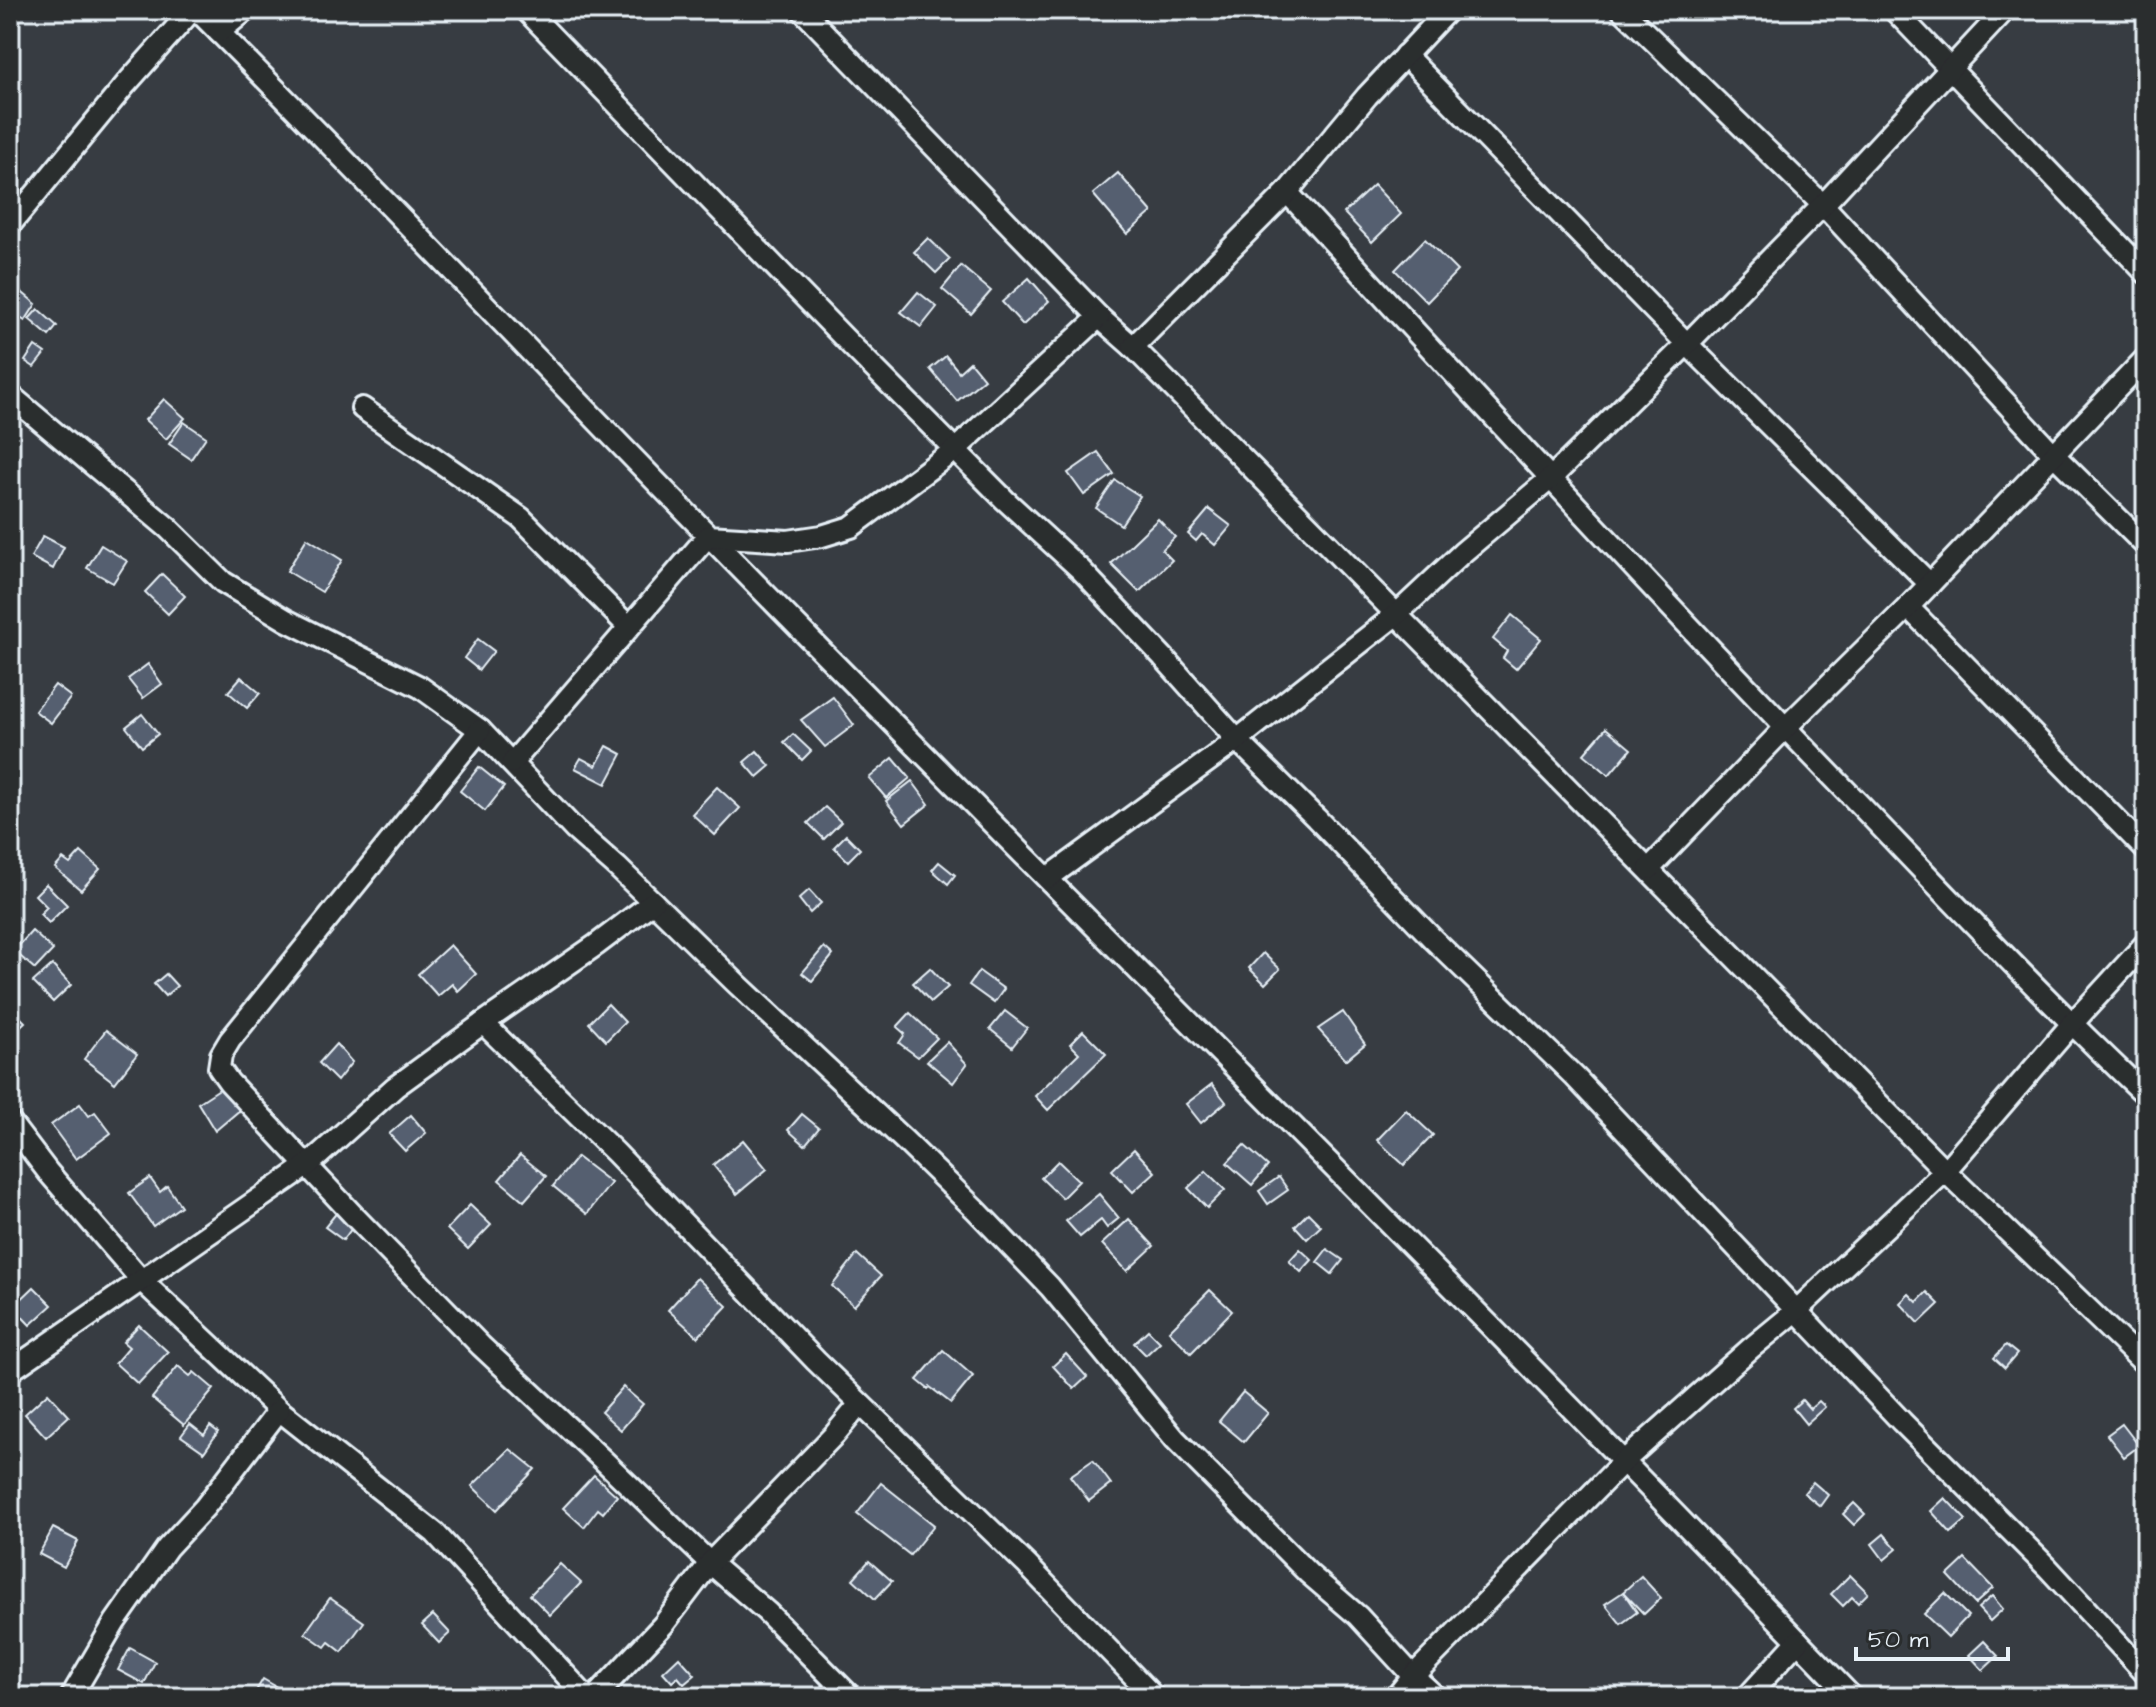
<svg xmlns="http://www.w3.org/2000/svg" width="2156" height="1707" viewBox="0 0 2156 1707" font-family="'Architects Daughter',sans-serif">
  <style>
    .building { fill: #555e6f; stroke: #e8f1f8; stroke-width: 2 }
    .lines { fill: none; stroke-linecap: round; stroke-linejoin: round }
    .minor-casing { stroke: #e8f1f8; stroke-width: 26 }
    .minor { stroke: #2a2d2e; stroke-width: 20 }
  </style>
  <rect width="100%" height="100%" fill="#373c42"/>
  <filter id="ink" filterUnits="userSpaceOnUse"><feTurbulence type="fractalNoise" baseFrequency=".0125" numOctaves="2"/><feDisplacementMap in="SourceGraphic" scale="16" xChannelSelector="R" yChannelSelector="G"/><feConvolveMatrix kernelMatrix="1 2 1 2 8 2 1 2 1" color-interpolation-filters="sRGB"/></filter>
  <g filter="url(#ink)">
    <g class="building">
      <path d="M 1118,173 L 1152,212 L 1127,234 L 1093,194 Z"/>
      <path d="M 1374,185 L 1401,214 L 1372,242 L 1344,213 Z"/>
      <path d="M 928,238 L 950,259 L 936,273 L 914,252 Z"/>
      <path d="M 1425,239 L 1457,271 L 1427,302 L 1395,270 Z"/>
      <path d="M 961,266 L 991,291 L 971,314 L 942,289 Z"/>
      <path d="M 1029,278 L 1049,301 L 1023,325 L 1002,302 Z"/>
      <path d="M 12,284 L 36,304 L 25,321 L 10,311 L 10,287 Z"/>
      <path d="M 918,292 L 937,307 L 921,327 L 901,312 Z"/>
      <path d="M 38,309 L 57,326 L 49,336 L 29,319 Z"/>
      <path d="M 35,346 L 45,353 L 34,367 L 25,361 Z"/>
      <path d="M 946,356 L 959,372 L 970,362 L 984,379 L 957,401 L 930,369 Z"/>
      <path d="M 164,399 L 185,418 L 166,439 L 145,420 Z"/>
      <path d="M 184,422 L 206,437 L 191,459 L 169,444 Z"/>
      <path d="M 1098,452 L 1114,474 L 1084,495 L 1068,473 Z"/>
      <path d="M 1115,480 L 1140,496 L 1121,525 L 1096,508 Z"/>
      <path d="M 1209,509 L 1231,526 L 1215,545 L 1202,534 L 1196,541 L 1188,534 Z"/>
      <path d="M 1158,519 L 1175,537 L 1162,550 L 1172,560 L 1139,592 L 1111,564 Z"/>
      <path d="M 43,536 L 64,547 L 53,569 L 31,557 Z"/>
      <path d="M 307,538 L 342,560 L 322,592 L 287,571 Z"/>
      <path d="M 101,545 L 127,561 L 113,583 L 87,568 Z"/>
      <path d="M 162,574 L 185,596 L 168,614 L 145,592 Z"/>
      <path d="M 1512,615 L 1541,639 L 1516,669 L 1503,658 L 1507,651 L 1493,639 Z"/>
      <path d="M 478,639 L 494,651 L 479,670 L 464,658 Z"/>
      <path d="M 148,664 L 162,684 L 143,698 L 128,679 Z"/>
      <path d="M 241,677 L 260,693 L 247,708 L 228,692 Z"/>
      <path d="M 55,685 L 71,697 L 51,723 L 35,711 Z"/>
      <path d="M 833,697 L 854,725 L 825,747 L 801,720 Z"/>
      <path d="M 142,714 L 158,734 L 142,747 L 126,727 Z"/>
      <path d="M 1606,728 L 1631,749 L 1609,775 L 1584,754 Z"/>
      <path d="M 793,734 L 811,751 L 802,760 L 784,742 Z"/>
      <path d="M 607,746 L 622,754 L 606,784 L 575,768 L 581,758 L 596,766 Z"/>
      <path d="M 757,751 L 770,766 L 757,777 L 744,762 Z"/>
      <path d="M 893,758 L 910,778 L 886,798 L 869,778 Z"/>
      <path d="M 479,767 L 504,787 L 485,811 L 460,791 Z"/>
      <path d="M 912,781 L 929,804 L 904,824 L 886,801 Z"/>
      <path d="M 717,787 L 740,808 L 715,835 L 692,814 Z"/>
      <path d="M 825,807 L 841,822 L 824,839 L 808,823 Z"/>
      <path d="M 846,835 L 860,849 L 848,861 L 834,847 Z"/>
      <path d="M 81,852 L 100,869 L 81,890 L 55,868 L 63,859 L 70,864 Z"/>
      <path d="M 939,862 L 955,875 L 948,884 L 932,870 Z"/>
      <path d="M 46,884 L 67,905 L 49,923 L 40,914 L 47,907 L 35,895 Z"/>
      <path d="M 809,890 L 821,903 L 810,913 L 799,899 Z"/>
      <path d="M 32,931 L 53,950 L 35,969 L 14,951 Z"/>
      <path d="M 450,945 L 476,974 L 458,991 L 452,984 L 438,996 L 418,974 Z"/>
      <path d="M 824,947 L 833,955 L 812,981 L 802,973 Z"/>
      <path d="M 1263,953 L 1280,969 L 1265,984 L 1249,968 Z"/>
      <path d="M 52,965 L 71,985 L 53,1002 L 33,982 Z"/>
      <path d="M 930,968 L 948,987 L 931,1002 L 913,983 Z"/>
      <path d="M 979,971 L 1004,989 L 994,1003 L 969,985 Z"/>
      <path d="M 166,974 L 177,986 L 165,996 L 154,984 Z"/>
      <path d="M 608,1004 L 625,1022 L 606,1041 L 589,1023 Z"/>
      <path d="M 10,1007 L 25,1022 L 10,1036 Z"/>
      <path d="M 1005,1011 L 1027,1028 L 1012,1047 L 990,1029 Z"/>
      <path d="M 1343,1012 L 1365,1044 L 1346,1060 L 1318,1029 Z"/>
      <path d="M 910,1013 L 937,1038 L 918,1057 L 899,1043 L 905,1034 L 897,1027 Z"/>
      <path d="M 106,1030 L 137,1054 L 115,1083 L 84,1059 Z"/>
      <path d="M 1083,1031 L 1106,1054 L 1048,1110 L 1035,1096 L 1079,1053 L 1070,1044 Z"/>
      <path d="M 947,1042 L 967,1064 L 953,1083 L 927,1061 Z"/>
      <path d="M 336,1044 L 352,1062 L 337,1081 L 319,1063 Z"/>
      <path d="M 1212,1084 L 1226,1102 L 1201,1123 L 1186,1104 Z"/>
      <path d="M 224,1086 L 241,1109 L 215,1131 L 198,1103 Z"/>
      <path d="M 80,1104 L 89,1116 L 95,1112 L 111,1133 L 76,1159 L 51,1125 Z"/>
      <path d="M 1406,1110 L 1433,1135 L 1404,1165 L 1377,1140 Z"/>
      <path d="M 802,1114 L 819,1128 L 805,1145 L 788,1130 Z"/>
      <path d="M 411,1115 L 426,1133 L 405,1151 L 389,1134 Z"/>
      <path d="M 743,1140 L 767,1169 L 737,1194 L 713,1165 Z"/>
      <path d="M 1244,1145 L 1268,1166 L 1252,1185 L 1227,1163 Z"/>
      <path d="M 1134,1149 L 1155,1172 L 1133,1192 L 1112,1170 Z"/>
      <path d="M 520,1155 L 546,1176 L 524,1201 L 499,1180 Z"/>
      <path d="M 577,1157 L 611,1183 L 587,1214 L 553,1186 Z"/>
      <path d="M 1058,1161 L 1079,1181 L 1062,1198 L 1041,1178 Z"/>
      <path d="M 1206,1171 L 1225,1190 L 1207,1208 L 1188,1188 Z"/>
      <path d="M 1279,1177 L 1288,1190 L 1268,1204 L 1259,1191 Z"/>
      <path d="M 150,1178 L 160,1192 L 167,1186 L 181,1206 L 153,1226 L 129,1193 Z"/>
      <path d="M 1099,1194 L 1119,1218 L 1107,1228 L 1101,1220 L 1080,1237 L 1066,1221 Z"/>
      <path d="M 470,1205 L 491,1225 L 468,1249 L 447,1229 Z"/>
      <path d="M 338,1211 L 355,1224 L 343,1240 L 325,1227 Z"/>
      <path d="M 1308,1213 L 1321,1226 L 1307,1239 L 1295,1226 Z"/>
      <path d="M 1129,1219 L 1154,1246 L 1127,1271 L 1102,1244 Z"/>
      <path d="M 1300,1249 L 1312,1260 L 1301,1272 L 1289,1261 Z"/>
      <path d="M 1327,1249 L 1343,1260 L 1332,1274 L 1317,1262 Z"/>
      <path d="M 857,1254 L 881,1276 L 854,1306 L 832,1286 Z"/>
      <path d="M 697,1278 L 727,1306 L 698,1337 L 668,1310 Z"/>
      <path d="M 34,1287 L 52,1305 L 30,1325 L 13,1307 Z"/>
      <path d="M 1210,1290 L 1232,1311 L 1191,1353 L 1169,1331 Z"/>
      <path d="M 1927,1292 L 1939,1304 L 1919,1323 L 1900,1303 L 1909,1294 L 1917,1302 Z"/>
      <path d="M 139,1325 L 168,1352 L 138,1384 L 115,1363 L 129,1347 L 123,1342 Z"/>
      <path d="M 1148,1330 L 1160,1342 L 1146,1355 L 1134,1343 Z"/>
      <path d="M 2006,1345 L 2017,1354 L 2005,1368 L 1994,1358 Z"/>
      <path d="M 943,1350 L 973,1376 L 951,1403 L 930,1387 L 928,1389 L 917,1380 Z"/>
      <path d="M 1066,1354 L 1087,1377 L 1074,1389 L 1053,1366 Z"/>
      <path d="M 178,1366 L 190,1376 L 194,1372 L 214,1389 L 184,1425 L 152,1398 Z"/>
      <path d="M 623,1387 L 643,1404 L 621,1430 L 601,1412 Z"/>
      <path d="M 1243,1392 L 1268,1413 L 1244,1442 L 1219,1421 Z"/>
      <path d="M 48,1393 L 69,1416 L 46,1437 L 25,1414 Z"/>
      <path d="M 1802,1400 L 1810,1409 L 1819,1401 L 1825,1407 L 1806,1424 L 1793,1408 Z"/>
      <path d="M 190,1424 L 204,1435 L 210,1426 L 218,1432 L 204,1452 L 181,1436 Z"/>
      <path d="M 2122,1424 L 2139,1446 L 2124,1457 L 2107,1435 Z"/>
      <path d="M 510,1449 L 535,1469 L 497,1510 L 472,1486 Z"/>
      <path d="M 1093,1460 L 1111,1484 L 1089,1501 L 1070,1476 Z"/>
      <path d="M 594,1475 L 617,1496 L 603,1513 L 598,1509 L 584,1527 L 563,1508 Z"/>
      <path d="M 1813,1482 L 1828,1495 L 1820,1506 L 1804,1493 Z"/>
      <path d="M 881,1483 L 934,1525 L 910,1555 L 857,1514 Z"/>
      <path d="M 1945,1498 L 1966,1520 L 1951,1533 L 1931,1511 Z"/>
      <path d="M 1854,1503 L 1865,1514 L 1854,1525 L 1843,1514 Z"/>
      <path d="M 53,1528 L 78,1541 L 64,1567 L 39,1554 Z"/>
      <path d="M 1884,1534 L 1897,1549 L 1884,1560 L 1872,1544 Z"/>
      <path d="M 1965,1559 L 1993,1588 L 1975,1604 L 1948,1575 Z"/>
      <path d="M 869,1561 L 892,1581 L 875,1599 L 853,1579 Z"/>
      <path d="M 560,1564 L 581,1583 L 550,1615 L 530,1595 Z"/>
      <path d="M 1850,1575 L 1868,1593 L 1858,1603 L 1852,1597 L 1843,1606 L 1831,1594 Z"/>
      <path d="M 1641,1576 L 1661,1598 L 1644,1614 L 1623,1592 Z"/>
      <path d="M 1623,1592 L 1637,1612 L 1621,1624 L 1605,1604 Z"/>
      <path d="M 1945,1593 L 1968,1616 L 1948,1637 L 1924,1614 Z"/>
      <path d="M 1992,1596 L 2003,1609 L 1990,1621 L 1978,1608 Z"/>
      <path d="M 330,1598 L 364,1622 L 342,1652 L 329,1642 L 325,1647 L 305,1633 Z"/>
      <path d="M 433,1615 L 450,1633 L 439,1643 L 422,1625 Z"/>
      <path d="M 1984,1641 L 1998,1656 L 1983,1670 L 1969,1655 Z"/>
      <path d="M 130,1648 L 155,1662 L 144,1684 L 118,1670 Z"/>
      <path d="M 679,1657 L 695,1675 L 684,1684 L 678,1677 L 672,1682 L 663,1672 Z"/>
      <path d="M 263,1679 L 294,1697 L 253,1696 Z"/>
    </g>
    <g class="lines">
      <defs>
        <g id="minor">
          <path d="M 197,10 C 404,217 604,431 810,639 C 1158,992 1509,1340 1852,1697"/>
          <path d="M 526,10 L 852,346 L 1005,500 L 1081,570 L 1163,657 L 1237,740 L 1316,818 L 1433,939 L 1575,1077 L 1902,1422 L 2048,1568 L 2146,1674"/>
          <path d="M 802,10 L 1099,317 L 1133,347 L 1945,1171 L 2146,1365"/>
          <path d="M 1622,10 L 1823,205 L 2054,455 L 2146,546"/>
          <path d="M 1894,10 L 2146,273"/>
          <path d="M 219,32 L 246,10"/>
          <path d="M 1405,55 L 1687,344 L 1930,584"/>
          <path d="M 1287,192 C 1476,398 1665,604 1860,805 C 1954,903 2047,1002 2146,1095"/>
          <path d="M 10,225 L 126,84 L 192,10"/>
          <path d="M 1133,347 L 1287,192 L 1367,96 L 1448,10"/>
          <path d="M 10,395 L 168,528 L 223,582 L 286,620 L 420,687 L 480,730 L 575,830 L 617,867 L 736,983 L 904,1140 L 976,1210 L 1050,1287 L 1175,1439 L 1309,1574 L 1358,1616 L 1413,1676 L 1436,1697"/>
          <path d="M 362,408 L 521,518 L 629,627"/>
          <path d="M 1908,607 L 2146,850"/>
          <path d="M 480,730 L 230,1040 L 221,1055 L 219,1068 L 229,1082 L 356,1218 L 481,1346 L 603,1460 L 710,1563 L 767,1612 L 851,1697"/>
          <path d="M 512,763 L 708,536 L 788,541 L 822,536 L 851,527 L 956,449 L 1099,317"/>
          <path d="M 1649,869 L 1785,728 L 1908,607 L 2146,358"/>
          <path d="M 1048,878 L 1237,740 L 1397,614 L 1462,553 L 1550,479 L 1687,344 L 1823,205 L 2005,10"/>
          <path d="M 483,1023 L 616,1153 L 816,1361 L 1027,1565 L 1154,1697"/>
          <path d="M 10,1122 L 48,1172 L 142,1281 L 279,1410 L 435,1533 L 586,1697"/>
          <path d="M 10,1371 L 308,1165 L 395,1087 L 483,1023 L 596,945 L 653,902"/>
          <path d="M 71,1697 L 115,1622 L 167,1548 L 205,1507 L 279,1410"/>
          <path d="M 595,1697 L 663,1625 L 710,1563 L 835,1434 L 860,1404"/>
          <path d="M 1396,1697 L 1413,1676 L 1624,1461 L 1751,1348 L 1796,1311 L 1945,1171 L 2071,1025 L 2146,943"/>
          <path d="M 1747,1697 L 1798,1641"/>
        </g>
      </defs>
      <use href="#minor" class="minor-casing"/>
      <use href="#minor" class="minor"/>
    </g>
  </g>
  <rect width="2156" height="1707" fill="none" stroke="#2a2d2e" stroke-width="40"/>
  <rect x="20" y="20" width="2116" height="1667" fill="none" stroke="#e8f1f8" stroke-width="3" filter="url(#ink)"/>
  <path d="M1856 1647v12h152v-12" fill="none" stroke="#e8f1f8" stroke-width="4"/>
  <text x="1868" y="1647" font-size="24" fill="#e8f1f8" stroke="#2a2d2e" stroke-width="6" paint-order="stroke">50 m</text>
</svg>
